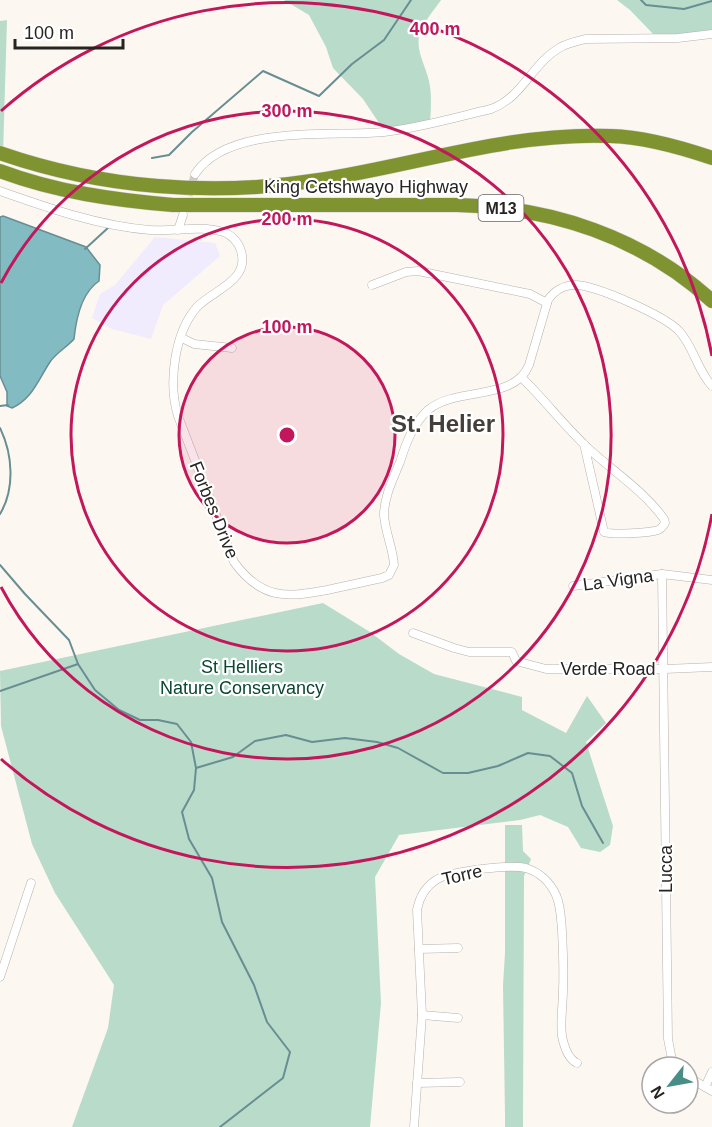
<svg xmlns="http://www.w3.org/2000/svg" width="712" height="1127" viewBox="0 0 712 1127" font-family="Helvetica,sans-serif">
  <style>
    .commercial { fill: #f0ebfd }
    .green { fill: #b9dbca }
    .water { fill: #83bbc3; stroke: #678e92; stroke-width: 1.5 }
    .lines { fill: none; stroke-linecap: round; stroke-linejoin: round }
    .stream { stroke: #678e92; stroke-width: 2 }
    .street-tunnel { stroke: #d2cdc7; stroke-width: 8; stroke-dasharray: 8 4; stroke-linecap: butt }
    .street-casing { stroke: #b7b1ab; stroke-width: 9 }
    .highway-casing { stroke: #d4d3d3; stroke-width: 15 }
    .street { stroke: #fff; stroke-width: 8 }
    .highway { stroke: #7f9330; stroke-width: 14 }
    .ring { fill: none; stroke: #c2185b; stroke-width: 3 }
    .labels { text-anchor: middle; dominant-baseline: central; stroke-width: 4.5; stroke-linejoin: round; paint-order: stroke }
    .shield { fill: #fff; stroke: #676664; stroke-width: 1.5 }
    .shield-label { font-size: 16px; font-weight: bold; fill: #262421 }
    .street-label { font-size: 18px; fill: #262421; stroke: #fff }
    .park-label { font-size: 18px; fill: #0a4630; stroke: #fff }
    .district-label { font-size: 24px; font-weight: bold; fill: #453f3b; stroke: #fff }
    .centre { fill: #c2185b; stroke: #fff; stroke-width: 3 }
    .ring-label { font-size: 18px; text-anchor: middle; font-weight: bold; fill: #c2185b; stroke: #fff; stroke-width: 4.5; stroke-linejoin: round; paint-order: stroke }
  </style>
  <rect width="100%" height="100%" fill="#fdf7f1"/>
  <path class="commercial" d="M 155,237 L 215,243 L 220,256 L 163,305 L 151,339 L 112,329 L 92,318 L 100,294 L 115,285 Z"/>
  <g class="green">
    <path d="M 284,0 L 441,0 C 434,10 422,24 419,36 C 416,51 426,67 429,81 C 432,95 431,109 430,123 L 385,132 L 363,99 L 333,68 L 326,47 L 309,15 Z"/>
    <path d="M 617,0 L 712,0 L 712,34 L 657,38 L 630,10 Z"/>
    <path d="M 7,20 L 3,154 L 0,153 L 0,21 Z"/>
    <path d="M 323,603 L 370,632 L 399,654 L 434,674 L 522,697 L 522,710 L 566,733 L 587,696 L 606,723 L 586,742 L 613,826 L 610,845 L 600,852 L 581,848 L 568,827 L 540,815 L 520,820 L 399,835 L 375,877 L 381,1003 L 370,1127 L 72,1127 L 108,1028 L 114,985 L 55,893 L 32,844 L 1,726 L 0,671 Z"/>
    <path d="M 505,825 L 522,825 L 523,851 L 531,859 L 524,876 L 523,1127 L 505,1127 L 505,1115 L 503,985 L 505,953 Z"/>
  </g>
  <path class="water" d="M 3,216 L 86,247 L 100,265 L 99,281 C 81,293 76,319 74,339 C 67,347 56,353 50,362 C 38,380 32,399 12,408 L 7,406 L 7,392 L 0,376 L 0,217 Z"/>
  <g class="lines">
    <g class="stream">
      <path d="M 641,0 L 646,5 L 684,9 L 712,1"/>
      <path d="M 152,158 L 169,155 L 192,132 L 263,71 L 319,96 L 352,64 L 384,40 L 411,0"/>
      <path d="M 85,249 L 109,227"/>
      <path d="M 0,406 L 8,405"/>
      <path d="M 0,428 C 13,455 15,489 0,514"/>
      <path d="M 0,565 L 25,594 L 69,640 L 78,664 L 95,690 L 119,710 L 140,720 L 158,720 L 177,724 L 191,742 L 196,768 L 194,790 L 182,812 L 189,839 L 212,878 L 222,922 L 254,985 L 267,1022 L 290,1052 L 283,1078 L 220,1127"/>
      <path d="M 0,691 L 78,664"/>
      <path d="M 196,768 L 233,757 L 255,741 L 286,735 L 312,742 L 345,738 L 377,742 L 398,748 L 443,773 L 468,773 L 498,766 L 528,753 L 550,756 L 572,773 L 582,806 L 603,843"/>
    </g>
    <path class="street-tunnel" d="M 185,207 L 195,174"/>
    <defs>
      <g id="street">
        <path d="M 195,174 C 228,124 330,137 384,132 C 420,128 457,117 491,109 C 522,98 532,64 559,48 C 567,43 577,41 586,39 L 678,38 L 712,34"/>
        <path d="M 0,191 C 48,208 99,226 150,230 C 174,232 199,225 223,232 C 231,234 239,243 241,251 C 250,281 213,290 197,307 C 174,333 168,384 178,416 L 234,562 C 261,599 285,598 327,590 C 346,586 364,582 382,578 L 389,575 L 394,565 C 393,548 385,532 384,515 C 384,497 393,479 400,462 C 406,443 413,424 428,410 C 457,386 514,402 529,365 L 548,300 C 554,291 564,285 575,285 C 596,285 665,316 679,331 C 694,347 697,370 712,386"/>
        <path d="M 178,230 L 183,215"/>
        <path d="M 372,285 L 406,272 L 418,271 L 530,294 L 547,303"/>
        <path d="M 182,338 L 194,344 L 232,348"/>
        <path d="M 521,377 C 545,400 565,427 589,449 C 614,472 644,491 664,519 L 665,523 C 662,527 663,528 658,530 C 649,533 612,535 604,532 L 584,444"/>
        <path d="M 573,586 L 662,574"/>
        <path d="M 413,633 L 454,648 L 469,652 L 512,652 L 516,661 L 546,669 L 665,669 L 712,667"/>
        <path d="M 419,949 L 458,948"/>
        <path d="M 0,977 L 31,883"/>
        <path d="M 422,1015 L 458,1018"/>
        <path d="M 675,1067 L 672,1060 L 668,1039 L 662,574 L 712,580"/>
        <path d="M 688,1077 L 712,1091"/>
        <path d="M 417,1083 L 460,1082"/>
        <path d="M 705,1087 L 712,1072"/>
        <path d="M 414,1127 L 422,1015 L 417,910 C 419,899 425,887 436,880 C 449,871 510,864 526,868 C 539,872 550,882 556,895 C 561,906 561,919 562,931 C 563,951 564,970 563,990 C 563,1005 560,1022 562,1036 C 564,1046 568,1059 577,1063"/>
      </g>
      <g id="highway">
        <path d="M 0,153 C 101,188 213,197 319,180 C 416,165 511,132 610,136 C 645,137 680,147 712,158"/>
        <path d="M 0,171 C 56,192 114,200 173,205 L 457,205 C 551,207 642,237 712,301"/>
      </g>
    </defs>
    <use href="#street" class="street-casing"/>
    <use href="#highway" class="highway-casing"/>
    <use href="#street" class="street"/>
    <use href="#highway" class="highway"/>
  </g>
  <circle cx="287" cy="435" r="108" fill="#c2185b" fill-opacity=".12"/>
  <g class="ring">
    <circle cx="287" cy="435" r="108"/>
    <circle cx="287" cy="435" r="216"/>
    <path d="M1 283A324 324 0 1 1 1 587"/>
    <path d="M712 514A432 432 0 0 1 1 759M1 111A432 432 0 0 1 712 356"/>
  </g>
  <g class="labels">
    <rect class="shield" x="478.5" y="195" width="45" height="26" rx="4.5"/>
    <g class="shield-label">
      <text x="501" y="208">M13</text>
    </g>
    <g class="street-label">
      <text x="366" y="187">King Cetshwayo Highway</text>
      <text transform="translate(214 510) rotate(68)">Forbes Drive</text>
      <text transform="translate(618 580) rotate(-8)">La Vigna</text>
      <text x="608" y="669">Verde Road</text>
      <text transform="translate(666 869) rotate(-90)">Lucca</text>
      <text transform="translate(462 875) rotate(-13)">Torre</text>
    </g>
    <g class="park-label">
      <text x="242" y="667">St Helliers<tspan x="242" dy="21">Nature Conservancy</tspan></text>
    </g>
    <g class="district-label">
      <text x="443" y="423">St. Helier</text>
    </g>
  </g>
  <circle cx="287" cy="435" r="9" class="centre"/>
  <g class="ring-label">
    <text x="435" y="35">400 m</text>
    <text x="287" y="117">300 m</text>
    <text x="287" y="225">200 m</text>
    <text x="287" y="333">100 m</text>
  </g>
  <g transform="translate(670 1085) rotate(239)"><circle r="28" fill="#ffffff" stroke="#a8a7a6" stroke-width="1.5"/>
  <path d="M0-4.5L10 22L0 15L-10 22Z" fill="#478e86"/>
  <text y="-9" font-size="16" font-weight="bold" text-anchor="middle" fill="#262421">N</text>
  </g>
  <path d="M15 39v9h108v-9" fill="none" stroke="#262421" stroke-width="3"/>
  <text x="24" y="39" font-size="18" fill="#262421" stroke="#ffffff" stroke-width="4.5" paint-order="stroke">100 m</text>
</svg>
